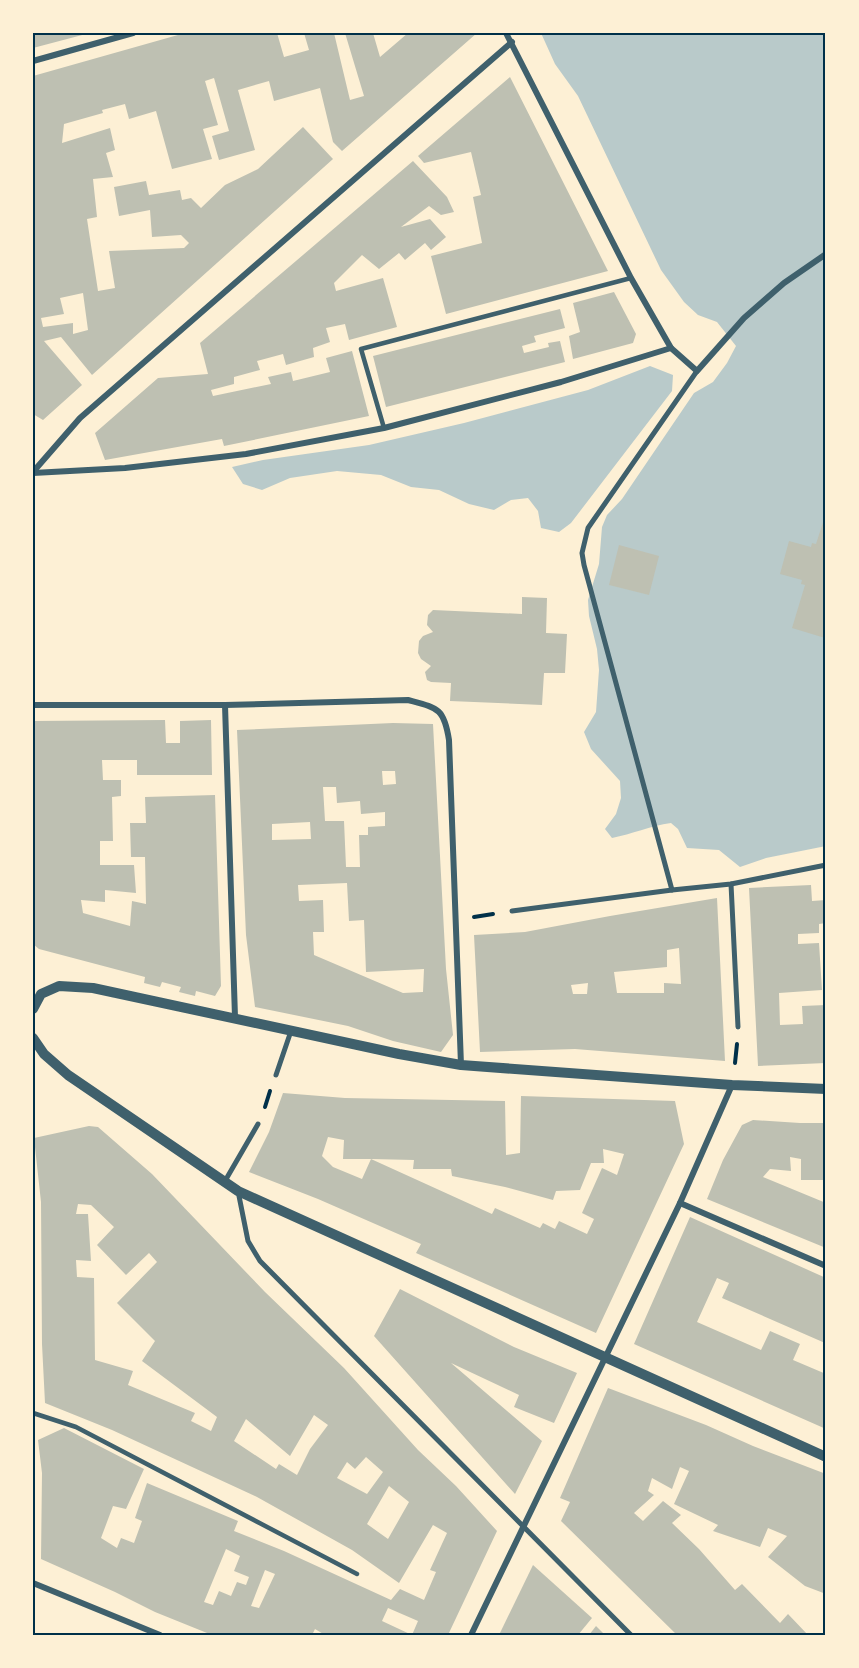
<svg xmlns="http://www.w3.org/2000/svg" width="859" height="1668" viewBox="0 0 859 1668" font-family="'Sofia Sans Condensed',sans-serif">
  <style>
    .green { fill: #b9caca }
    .building { fill: #bec0b2; fill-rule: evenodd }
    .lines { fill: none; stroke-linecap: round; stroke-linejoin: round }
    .path { stroke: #003049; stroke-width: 4 }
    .service { stroke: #3f606c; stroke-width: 4.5 }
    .pedestrian { stroke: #3f606c; stroke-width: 5 }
    .minor { stroke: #3f606c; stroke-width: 6 }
    .tertiary { stroke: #3f606c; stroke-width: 10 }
    .neatline { fill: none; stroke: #003049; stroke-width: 2 }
  </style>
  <rect width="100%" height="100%" fill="#fdf0d5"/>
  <g class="green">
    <path d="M 541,33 L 826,33 L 826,846 L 766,858 L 740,867 L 719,850 L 687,848 L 678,829 L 671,823 C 650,826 632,834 612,838 L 605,829 L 616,814 L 621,798 L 620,781 L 591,749 L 584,732 L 596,712 L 599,670 L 597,649 L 589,616 L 588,600 L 599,564 L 602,527 L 607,515 L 622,499 L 694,393 L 713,382 L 727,363 L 736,346 L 717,322 L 698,315 L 684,302 L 661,270 L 578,96 L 555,64 Z"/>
    <path d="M 650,366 L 673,375 L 672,391 L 571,523 L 559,532 L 541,528 L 538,511 L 528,498 L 511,500 L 494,510 L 469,504 L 439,490 L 411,487 L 381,475 L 337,471 L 290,478 L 262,490 L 243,484 L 232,467 L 263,460 L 369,445 L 464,423 L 588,390 Z"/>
  </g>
  <g class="building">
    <path d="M 33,33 L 86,33 L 86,34 L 33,48 Z"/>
    <path d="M 185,33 L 277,33 L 284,57 L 309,50 L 304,33 L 334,33 L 350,100 L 364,96 L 345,33 L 373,33 L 380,57 L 408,33 L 477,33 L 342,151 L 333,142 L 320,88 L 274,101 L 269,81 L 238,90 L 255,150 L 219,160 L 212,136 L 229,131 L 214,78 L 205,81 L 218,125 L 203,129 L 212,159 L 172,169 L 156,111 L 129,119 L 125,104 L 102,110 L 103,113 L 64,124 L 62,143 L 110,128 L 115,150 L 106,153 L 113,177 L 93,179 L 97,217 L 87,219 L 98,291 L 115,288 L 109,251 L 184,248 L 189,243 L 181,235 L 152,237 L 150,210 L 119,216 L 114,187 L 146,181 L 149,195 L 180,190 L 182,200 L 191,198 L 201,208 L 225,185 L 258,169 L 303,127 L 333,159 L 92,375 L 61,337 L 44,341 L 82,385 L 43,420 L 33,414 L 33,76 ZM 83,293 L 88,330 L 73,334 L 73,323 L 43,327 L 41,318 L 64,314 L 60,298 Z"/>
    <path d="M 510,77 L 608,271 L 446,314 L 431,256 L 482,243 L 473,197 L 481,195 L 471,152 L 424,163 L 418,156 Z"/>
    <path d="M 413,161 L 447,197 L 454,212 L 441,215 L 429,206 L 401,227 L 430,219 L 446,237 L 431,250 L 425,243 L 405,260 L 399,253 L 379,269 L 362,255 L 334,283 L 336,291 L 383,278 L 397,327 L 349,340 L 345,324 L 326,328 L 330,342 L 313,348 L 314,357 L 286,365 L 283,354 L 257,361 L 260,370 L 234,377 L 234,384 L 211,390 L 213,396 L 271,384 L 268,377 L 291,372 L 293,381 L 330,372 L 326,358 L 352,351 L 369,416 L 224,446 L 222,439 L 105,460 L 95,433 L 158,378 L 208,374 L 200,343 Z"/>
    <path d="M 614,292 L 636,334 L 633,343 L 573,359 L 569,336 L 580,332 L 573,303 Z"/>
    <path d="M 560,309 L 565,328 L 534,336 L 536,342 L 522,346 L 524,353 L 549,347 L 548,343 L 560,341 L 565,362 L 386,407 L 373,356 Z"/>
    <path d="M 826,513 L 826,636 L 825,638 L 792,628 L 805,585 L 801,584 L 802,580 L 780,574 L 789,541 L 811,547 L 812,543 L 816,544 Z"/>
    <path d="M 619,545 L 659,556 L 649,595 L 609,585 Z"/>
    <path d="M 522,597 L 547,598 L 546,633 L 567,634 L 565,673 L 544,673 L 542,705 L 450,701 L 451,683 L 431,682 L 427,680 L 425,672 L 431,666 L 421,659 L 418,653 L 419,641 L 423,636 L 433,632 L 427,625 L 428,615 L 433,610 L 522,614 Z"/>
    <path d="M 165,720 L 166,743 L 180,743 L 180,721 L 211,720 L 212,775 L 137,775 L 137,760 L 102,760 L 103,780 L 121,780 L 121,796 L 112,797 L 113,841 L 100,841 L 100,865 L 134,865 L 136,893 L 105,890 L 105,902 L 81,900 L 83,913 L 130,926 L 132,901 L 146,904 L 145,857 L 131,857 L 130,823 L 146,823 L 145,797 L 215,795 L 221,986 L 215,996 L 196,991 L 195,996 L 179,992 L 181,987 L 162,982 L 160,987 L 144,983 L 145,977 L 39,949 L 33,944 L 33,721 Z"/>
    <path d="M 393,723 L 433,724 L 446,969 L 453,1035 L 441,1052 L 393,1041 L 348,1026 L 255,1007 L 246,935 L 237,730 ZM 382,771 L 395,771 L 396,784 L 383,785 ZM 323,787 L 336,787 L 337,803 L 360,801 L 361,814 L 385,812 L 385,826 L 368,827 L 368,835 L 359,835 L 360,867 L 346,867 L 344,821 L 325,821 ZM 310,822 L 311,839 L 272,840 L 272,824 ZM 347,883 L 349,921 L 364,920 L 366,972 L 424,969 L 423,992 L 403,993 L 314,955 L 313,932 L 324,932 L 323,900 L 299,901 L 298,885 Z"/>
    <path d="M 811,885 L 812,901 L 826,900 L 826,923 L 819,924 L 819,933 L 798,934 L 798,944 L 819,943 L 822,990 L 779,993 L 780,1025 L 803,1024 L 802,1006 L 826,1005 L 826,1063 L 758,1066 L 749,888 Z"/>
    <path d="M 717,898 L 725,1061 L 575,1049 L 480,1052 L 474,935 L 525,932 L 610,916 ZM 679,948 L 681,984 L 664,983 L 664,993 L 617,993 L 614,972 L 667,967 L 667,950 ZM 588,983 L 587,994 L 573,994 L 571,985 Z"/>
    <path d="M 283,1093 L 345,1098 L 505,1101 L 506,1155 L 520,1153 L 521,1096 L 675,1101 L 684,1144 L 596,1333 L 416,1253 L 421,1244 L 318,1199 L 249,1172 L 269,1132 ZM 328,1137 L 344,1140 L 343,1159 L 371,1159 L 362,1179 L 333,1167 L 322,1156 ZM 603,1149 L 624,1154 L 617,1175 L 602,1168 L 582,1213 L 594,1219 L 587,1234 L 559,1221 L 555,1229 L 543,1223 L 540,1228 L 495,1208 L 492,1214 L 371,1159 L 414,1160 L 413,1169 L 451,1169 L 452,1176 L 505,1187 L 553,1200 L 556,1191 L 580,1190 L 591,1163 L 604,1163 Z"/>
    <path d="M 753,1120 L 800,1123 L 826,1123 L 824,1180 L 801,1180 L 801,1159 L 790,1157 L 791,1171 L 770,1169 L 763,1177 L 826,1203 L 826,1248 L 707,1199 L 723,1160 L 742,1125 Z"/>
    <path d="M 89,1126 L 98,1127 L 152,1174 L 265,1292 L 344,1368 L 418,1450 L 456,1486 L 497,1531 L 448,1635 L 325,1635 L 315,1629 L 312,1635 L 212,1635 L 155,1612 L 115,1592 L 41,1559 L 42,1473 L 38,1440 L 64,1428 L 144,1469 L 126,1509 L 113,1506 L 101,1538 L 117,1548 L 121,1538 L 134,1543 L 142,1521 L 135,1518 L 147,1483 L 238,1521 L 234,1531 L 284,1551 L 391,1600 L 400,1589 L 424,1600 L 436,1572 L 430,1570 L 447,1533 L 433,1525 L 399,1583 L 352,1550 L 257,1497 L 112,1430 L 45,1403 L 42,1344 L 41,1202 L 34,1138 ZM 78,1204 L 91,1205 L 114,1227 L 97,1245 L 126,1275 L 149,1253 L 157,1262 L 117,1303 L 155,1341 L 142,1361 L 217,1417 L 211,1431 L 191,1421 L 195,1413 L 128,1385 L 133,1371 L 95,1360 L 94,1278 L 77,1277 L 76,1260 L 91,1261 L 88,1214 L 76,1214 ZM 314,1415 L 328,1425 L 310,1449 L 297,1475 L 279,1464 L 276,1469 L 234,1441 L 246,1419 L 290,1456 ZM 366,1457 L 383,1472 L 367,1494 L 337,1478 L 347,1462 L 355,1469 ZM 389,1486 L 409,1502 L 388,1539 L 367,1524 ZM 226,1549 L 240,1556 L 234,1571 L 249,1577 L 246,1585 L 237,1582 L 231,1596 L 219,1591 L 213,1605 L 204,1602 ZM 265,1570 L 275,1574 L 259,1608 L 251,1606 ZM 388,1608 L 418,1621 L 412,1635 L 382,1621 Z"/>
    <path d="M 690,1217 L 826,1278 L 825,1343 L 722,1298 L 729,1283 L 717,1278 L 697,1322 L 761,1350 L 770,1331 L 800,1344 L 793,1360 L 826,1374 L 826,1429 L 634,1344 Z"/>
    <path d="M 400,1289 L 514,1347 L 577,1373 L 554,1423 L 514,1407 L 519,1395 L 451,1363 L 542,1441 L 515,1494 L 374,1336 Z"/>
    <path d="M 608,1388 L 706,1425 L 753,1446 L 826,1474 L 826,1594 L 805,1586 L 768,1557 L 787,1536 L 768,1528 L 760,1547 L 713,1531 L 718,1525 L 674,1504 L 689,1471 L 680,1467 L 672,1489 L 652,1478 L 648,1491 L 654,1495 L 634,1513 L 643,1521 L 663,1501 L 681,1515 L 672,1523 L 699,1549 L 735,1590 L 742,1584 L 780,1623 L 788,1614 L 808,1635 L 677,1635 L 561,1521 L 570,1502 L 560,1498 Z"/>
    <path d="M 533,1565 L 592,1618 L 578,1635 L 499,1635 Z"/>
    <path d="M 596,1626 L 605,1635 L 589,1635 Z"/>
  </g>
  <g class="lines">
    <g class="path">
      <path d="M 474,917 L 493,914"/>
      <path d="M 735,1063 L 737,1044"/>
      <path d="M 265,1107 L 270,1091"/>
    </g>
    <g class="service">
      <path d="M 384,428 L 361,349 L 631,278"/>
      <path d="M 33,1413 L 76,1427 L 357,1574"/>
    </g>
    <g class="pedestrian">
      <path d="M 731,884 L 738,1027"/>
      <path d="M 672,890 L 584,565 L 582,553 L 588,528 L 697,371"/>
      <path d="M 512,911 L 672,890 L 731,884 L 826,865"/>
      <path d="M 276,1075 L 291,1031"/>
      <path d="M 225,1181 L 258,1124"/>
      <path d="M 238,1191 L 248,1241 L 260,1261 L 631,1635"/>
    </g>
    <g class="minor">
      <path d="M 506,33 L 631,278 L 671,348 L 697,371 L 744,318 L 784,283 L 826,254"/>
      <path d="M 33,61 L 133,33"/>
      <path d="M 33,472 L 80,418 L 512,42"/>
      <path d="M 33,473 L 125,468 L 246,454 L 384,428 L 561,382 L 671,348"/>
      <path d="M 33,705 L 225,705 L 408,700 C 438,708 444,708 449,740 L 461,1065"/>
      <path d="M 225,705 L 235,1017"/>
      <path d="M 680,1203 L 826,1266"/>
      <path d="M 33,1583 L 160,1635"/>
      <path d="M 471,1635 L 680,1203 L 732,1085"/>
    </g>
    <g class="tertiary">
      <path d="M 33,1009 L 41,994 L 59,986 L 93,988 L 399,1054 L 461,1065 L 732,1085 L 826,1089"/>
      <path d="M 33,1038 L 44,1054 L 68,1075 L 238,1191 L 826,1457"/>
    </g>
  </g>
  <rect width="859" height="1668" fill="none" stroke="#fdf0d5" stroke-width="69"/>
  <rect x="34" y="34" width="790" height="1600" class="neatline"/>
</svg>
